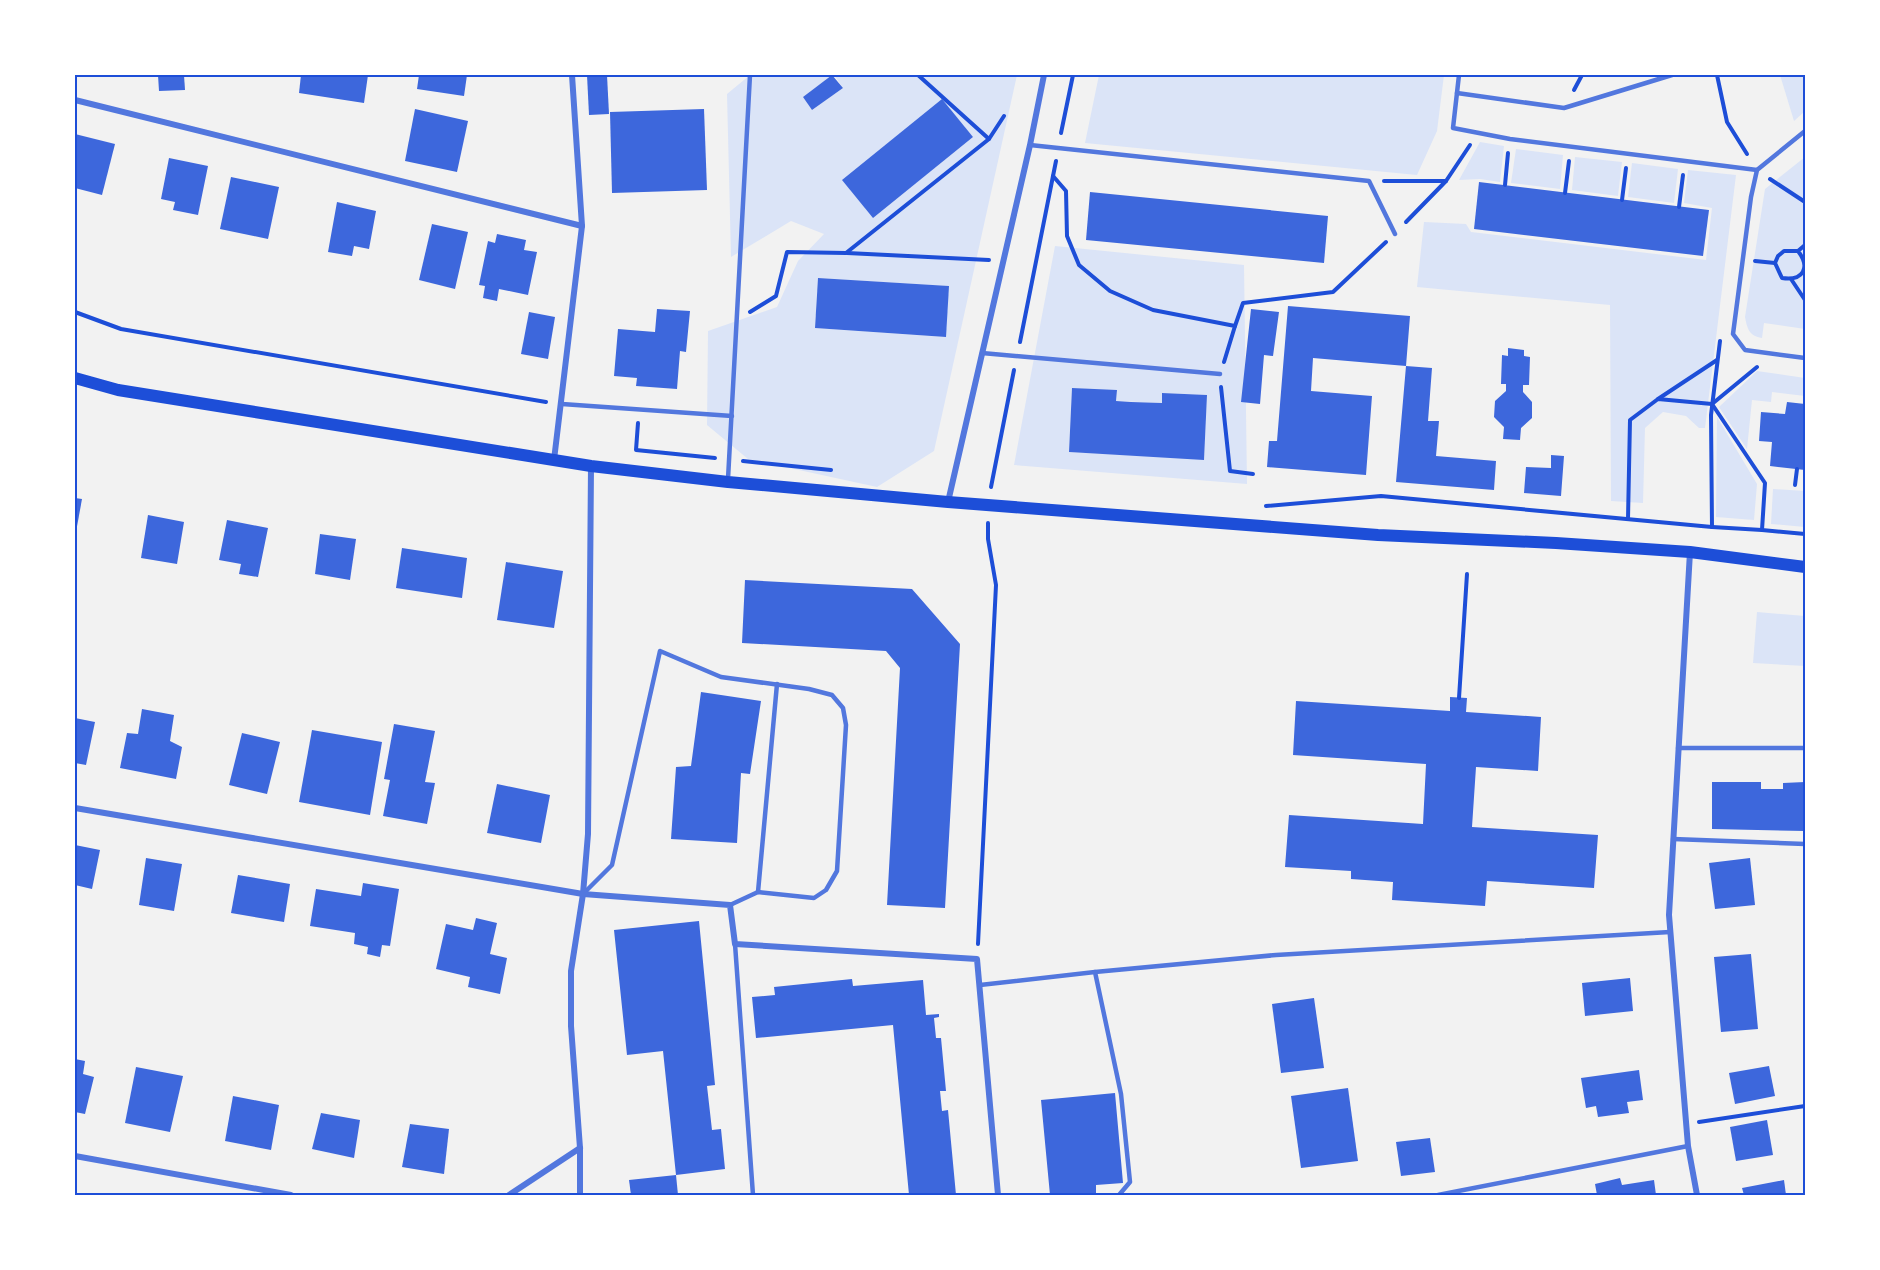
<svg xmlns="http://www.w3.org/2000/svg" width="1880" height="1270" viewBox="0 0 1880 1270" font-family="'DejaVu Sans',sans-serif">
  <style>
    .green { fill: #dbe4f7; fill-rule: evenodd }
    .building { fill: #3d67dc }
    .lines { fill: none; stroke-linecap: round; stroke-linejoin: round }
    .path { stroke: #1d4ed8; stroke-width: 4 }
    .service { stroke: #5277de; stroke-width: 4.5 }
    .minor { stroke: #5277de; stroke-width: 6 }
    .secondary { stroke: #1d4ed8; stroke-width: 12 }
    .neatline { fill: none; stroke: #1d4ed8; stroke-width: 2 }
  </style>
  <rect width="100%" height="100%" fill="#f2f2f2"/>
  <g class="green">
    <path d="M 750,75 L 832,75 L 803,97 L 812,110 L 843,88 L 834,75 L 1017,75 L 934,451 L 877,487 L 748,459 L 707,425 L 708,331 L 777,307 L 798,261 L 824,234 L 791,221 L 731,257 L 727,94 ZM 942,100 L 973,137 L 873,217 ZM 818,278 L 948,286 L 945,337 L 815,328 Z"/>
    <path d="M 1099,75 L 1444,75 L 1437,131 L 1417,175 L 1085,143 Z"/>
    <path d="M 1780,75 L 1805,75 L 1805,111 L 1794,121 Z"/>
    <path d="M 1480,142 L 1504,146 L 1500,182 L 1480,179 L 1459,180 Z"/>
    <path d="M 1516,149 L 1563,155 L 1560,189 L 1511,183 Z"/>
    <path d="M 1575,157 L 1622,162 L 1618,196 L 1572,190 Z"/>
    <path d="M 1805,157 L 1805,329 L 1764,323 L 1762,338 C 1749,336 1747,328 1745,317 L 1765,189 Z"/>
    <path d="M 1632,163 L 1678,169 L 1674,203 L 1628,197 Z"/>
    <path d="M 1688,170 L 1736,175 L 1705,428 L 1699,428 L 1686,416 L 1663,412 L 1645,428 L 1643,503 L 1611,501 L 1610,305 L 1417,287 L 1424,222 L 1466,224 L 1471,232 L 1706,260 L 1712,208 L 1684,203 Z"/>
    <path d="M 1055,246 L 1244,265 L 1247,484 L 1014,465 ZM 1072,388 L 1117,391 L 1116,401 L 1162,403 L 1163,393 L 1207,395 L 1204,459 L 1069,452 Z"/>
    <path d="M 1757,371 L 1805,378 L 1805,396 L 1772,392 L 1771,402 L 1752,400 L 1747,449 L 1719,407 Z"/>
    <path d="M 1717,417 L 1757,484 L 1754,520 L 1716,517 Z"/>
    <path d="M 1773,489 L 1805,491 L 1805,527 L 1771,524 Z"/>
    <path d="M 1757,612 L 1805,616 L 1805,666 L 1753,663 Z"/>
  </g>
  <g class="building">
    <path d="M 158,75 L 184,75 L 185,90 L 159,91 Z"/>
    <path d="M 301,75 L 368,75 L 364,103 L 299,93 Z"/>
    <path d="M 419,75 L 467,75 L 464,96 L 417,89 Z"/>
    <path d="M 587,75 L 607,75 L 609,114 L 589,115 Z"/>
    <path d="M 832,75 L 843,88 L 812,110 L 803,97 Z"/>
    <path d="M 942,99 L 973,137 L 873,218 L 842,180 Z"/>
    <path d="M 415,109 L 468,121 L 457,172 L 405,161 Z"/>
    <path d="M 704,109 L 707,190 L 612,193 L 610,112 Z"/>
    <path d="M 75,134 L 115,144 L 102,195 L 75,188 Z"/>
    <path d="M 169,158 L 208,166 L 198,215 L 173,210 L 175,202 L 161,199 Z"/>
    <path d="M 231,177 L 279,187 L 268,239 L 220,229 Z"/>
    <path d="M 1479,182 L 1709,210 L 1703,256 L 1474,229 Z"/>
    <path d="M 1090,192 L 1328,216 L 1324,263 L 1086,240 Z"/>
    <path d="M 337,202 L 376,211 L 369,249 L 354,246 L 352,256 L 328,252 Z"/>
    <path d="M 432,224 L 468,232 L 455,289 L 419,280 Z"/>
    <path d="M 497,234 L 526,240 L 524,250 L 537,252 L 528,295 L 499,289 L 497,301 L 483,298 L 485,286 L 479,285 L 488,241 L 495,243 Z"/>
    <path d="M 818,278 L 949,286 L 946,337 L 815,328 Z"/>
    <path d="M 1288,306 L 1410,316 L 1406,366 L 1313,358 L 1311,391 L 1372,396 L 1366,475 L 1267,467 L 1269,441 L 1277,441 Z"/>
    <path d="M 657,309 L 690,311 L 686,352 L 680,351 L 677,389 L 636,386 L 637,378 L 614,376 L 618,329 L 655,332 Z"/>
    <path d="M 1251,309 L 1279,312 L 1273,356 L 1264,355 L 1260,404 L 1241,402 Z"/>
    <path d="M 529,312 L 555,317 L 548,359 L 521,354 Z"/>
    <path d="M 1508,348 L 1524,350 L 1524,356 L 1530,357 L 1529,385 L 1523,385 L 1523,392 L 1532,402 L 1532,418 L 1521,428 L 1520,440 L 1503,439 L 1504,427 L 1494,417 L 1495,401 L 1506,391 L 1506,384 L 1501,384 L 1502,355 L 1508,356 Z"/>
    <path d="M 1406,366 L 1432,368 L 1428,421 L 1439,421 L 1436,456 L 1496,461 L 1494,490 L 1396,482 Z"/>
    <path d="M 1072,388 L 1117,390 L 1116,401 L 1131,402 L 1162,403 L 1162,393 L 1207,395 L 1204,460 L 1069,452 Z"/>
    <path d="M 1787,402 L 1805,404 L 1805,470 L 1770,466 L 1772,442 L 1759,441 L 1761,412 L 1785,414 Z"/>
    <path d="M 1551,455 L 1564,456 L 1561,496 L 1524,493 L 1526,467 L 1551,468 Z"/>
    <path d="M 75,498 L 82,499 L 76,532 L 75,532 Z"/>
    <path d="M 148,515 L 184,522 L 177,564 L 141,558 Z"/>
    <path d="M 227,520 L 268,528 L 258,577 L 239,574 L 241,564 L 219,560 Z"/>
    <path d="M 320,534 L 356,539 L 350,580 L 315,574 Z"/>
    <path d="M 402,548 L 467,558 L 462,598 L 396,588 Z"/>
    <path d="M 506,562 L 563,571 L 554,628 L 497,620 Z"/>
    <path d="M 745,580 L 912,589 L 960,644 L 945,908 L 887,905 L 900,668 L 886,651 L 742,643 Z"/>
    <path d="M 701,692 L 761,701 L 750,774 L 741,773 L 737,843 L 671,839 L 676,767 L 691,766 Z"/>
    <path d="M 1450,697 L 1467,698 L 1466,712 L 1541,717 L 1538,771 L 1476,767 L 1472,827 L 1598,835 L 1594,888 L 1487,881 L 1485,906 L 1392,900 L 1393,882 L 1351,879 L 1351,871 L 1285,867 L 1289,815 L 1423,824 L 1426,764 L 1293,755 L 1296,701 L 1450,711 Z"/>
    <path d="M 142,709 L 174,715 L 170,741 L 182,747 L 176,779 L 120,768 L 127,733 L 138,734 Z"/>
    <path d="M 75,718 L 95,722 L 86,765 L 75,763 Z"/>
    <path d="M 394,724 L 435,731 L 425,782 L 435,783 L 427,824 L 383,816 L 390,780 L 384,779 Z"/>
    <path d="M 312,730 L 382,742 L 370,815 L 299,802 Z"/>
    <path d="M 242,733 L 280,742 L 267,794 L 229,785 Z"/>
    <path d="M 1712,782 L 1761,782 L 1761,789 L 1783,789 L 1783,783 L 1805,782 L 1805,831 L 1712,829 Z"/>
    <path d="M 497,784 L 550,795 L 541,843 L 487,833 Z"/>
    <path d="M 75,845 L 100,850 L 92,889 L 75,885 Z"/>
    <path d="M 146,858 L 182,864 L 174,911 L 139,905 Z"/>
    <path d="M 1750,858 L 1755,905 L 1715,909 L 1709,863 Z"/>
    <path d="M 238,875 L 290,884 L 284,922 L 231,913 Z"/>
    <path d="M 363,883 L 399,889 L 390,946 L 382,945 L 380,957 L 367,954 L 368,947 L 354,944 L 355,933 L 310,926 L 316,889 L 361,896 Z"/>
    <path d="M 476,918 L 497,923 L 490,954 L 507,958 L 500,994 L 468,987 L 470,977 L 436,969 L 446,924 L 473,930 Z"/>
    <path d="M 699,921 L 715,1085 L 707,1086 L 712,1130 L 721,1129 L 725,1169 L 676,1175 L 663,1051 L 627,1055 L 614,930 Z"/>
    <path d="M 1751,954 L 1758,1029 L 1721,1032 L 1714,957 Z"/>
    <path d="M 1630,978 L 1633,1011 L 1585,1016 L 1582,983 Z"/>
    <path d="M 852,979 L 853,986 L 923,980 L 926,1015 L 939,1014 L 939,1017 L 934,1018 L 936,1038 L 941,1038 L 946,1091 L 940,1091 L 942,1111 L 948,1110 L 956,1195 L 909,1195 L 893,1025 L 756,1038 L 752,997 L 775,995 L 774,987 Z"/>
    <path d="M 1314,998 L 1324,1068 L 1281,1073 L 1272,1004 Z"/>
    <path d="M 75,1059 L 85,1061 L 83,1074 L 94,1077 L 85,1114 L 75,1112 Z"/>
    <path d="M 1769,1066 L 1775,1096 L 1735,1104 L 1729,1073 Z"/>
    <path d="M 136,1067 L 183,1076 L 170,1132 L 125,1123 Z"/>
    <path d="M 1639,1070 L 1643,1100 L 1627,1102 L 1629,1113 L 1598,1117 L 1596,1106 L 1586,1108 L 1581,1078 Z"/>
    <path d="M 1348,1088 L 1358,1161 L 1301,1168 L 1291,1096 Z"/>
    <path d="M 1115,1093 L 1123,1183 L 1096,1185 L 1096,1195 L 1050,1195 L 1041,1100 Z"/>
    <path d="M 233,1096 L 279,1105 L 271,1150 L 225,1141 Z"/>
    <path d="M 321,1113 L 360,1120 L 354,1158 L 312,1149 Z"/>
    <path d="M 1767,1120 L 1773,1155 L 1736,1161 L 1730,1127 Z"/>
    <path d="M 410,1124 L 449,1129 L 444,1174 L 402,1167 Z"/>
    <path d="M 1430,1138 L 1435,1172 L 1401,1176 L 1396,1142 Z"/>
    <path d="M 676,1175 L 678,1195 L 631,1195 L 629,1180 Z"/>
    <path d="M 1620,1178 L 1622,1185 L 1654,1180 L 1656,1195 L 1597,1195 L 1595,1184 Z"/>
    <path d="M 1784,1180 L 1786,1195 L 1744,1195 L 1742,1188 Z"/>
  </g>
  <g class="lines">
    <g class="path">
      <path d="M 918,75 L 989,139"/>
      <path d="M 1717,75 L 1727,122 L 1747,154"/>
      <path d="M 1574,90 L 1582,75"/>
      <path d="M 1061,133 L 1073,75"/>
      <path d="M 1053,176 L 1066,191 L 1067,236 L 1079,265 L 1110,291 L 1153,310 L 1235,326 L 1224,362"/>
      <path d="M 1770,179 L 1805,202"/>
      <path d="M 1384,181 L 1446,181"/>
      <path d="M 1505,185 L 1508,153"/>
      <path d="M 1565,193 L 1569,161"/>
      <path d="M 1622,200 L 1626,168"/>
      <path d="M 1679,207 L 1683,175"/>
      <path d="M 1406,222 L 1446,181 L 1470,145"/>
      <path d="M 1798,251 C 1811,268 1803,281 1782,278 L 1775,263 L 1778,256 L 1784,251 L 1798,251 L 1805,245"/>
      <path d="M 847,253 L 989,260"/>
      <path d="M 1755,261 L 1775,263"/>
      <path d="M 1791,279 L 1805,300"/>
      <path d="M 75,312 L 121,329 L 546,402"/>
      <path d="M 750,312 L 776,296 L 787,252 L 846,253 L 989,139 L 1004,116"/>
      <path d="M 1235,326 L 1243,303 L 1333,292 L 1386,242"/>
      <path d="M 1020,342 L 1056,161"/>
      <path d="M 1757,367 L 1712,404 L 1765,483 L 1762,530 L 1805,534"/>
      <path d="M 1221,387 L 1230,471 L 1253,474"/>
      <path d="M 1658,399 L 1717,360"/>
      <path d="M 638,423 L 636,450 L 715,458"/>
      <path d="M 743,461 L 831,470"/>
      <path d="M 1795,485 L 1797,469"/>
      <path d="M 991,487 L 1014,370"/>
      <path d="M 1266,506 L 1381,496 L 1712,527 L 1711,415 L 1720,341"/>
      <path d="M 1628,519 L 1630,420 L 1658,399 L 1712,404"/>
      <path d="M 1712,527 L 1762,530"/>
      <path d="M 1459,698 L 1467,574"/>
      <path d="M 978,944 L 996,585 L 988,539 L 988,523"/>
      <path d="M 1699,1122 L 1805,1106"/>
    </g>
    <g class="service">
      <path d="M 1459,75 L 1453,128 L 1510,139 L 1757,170"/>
      <path d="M 1457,93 L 1564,108 L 1672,75"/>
      <path d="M 1805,131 L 1757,170 L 1751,197 L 1733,334 L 1745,350 L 1805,358"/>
      <path d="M 1030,145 L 1369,181 L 1395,234"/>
      <path d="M 982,353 L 1220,374"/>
      <path d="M 562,404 L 732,416"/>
      <path d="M 728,479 L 750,75"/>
      <path d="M 1678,748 L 1805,748"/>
      <path d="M 1673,839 L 1805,844"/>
      <path d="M 758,892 L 777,684"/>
      <path d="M 583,894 L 612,865 L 660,651 L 721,677 L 809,689 L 832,695 L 843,708 L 846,725 L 837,871 L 826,890 L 814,898 L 758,892 L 730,905"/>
      <path d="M 735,944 L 753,1195"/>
      <path d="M 1095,972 L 1276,955 L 1670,932"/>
      <path d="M 980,985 L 1095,972 L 1121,1094 L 1130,1182 L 1119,1195"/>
      <path d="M 1438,1195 L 1688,1146"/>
    </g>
    <g class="minor">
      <path d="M 75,100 L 582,226"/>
      <path d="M 554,460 L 582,226 L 572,75"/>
      <path d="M 948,502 L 1030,145 L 1044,75"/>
      <path d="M 1690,552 L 1669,915 L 1688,1146 L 1697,1195"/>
      <path d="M 75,808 L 583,894 L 730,905 L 735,944 L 977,959 L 998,1195"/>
      <path d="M 75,1156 L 291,1195"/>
      <path d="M 509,1195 L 580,1148"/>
      <path d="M 580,1195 L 580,1148 L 571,1026 L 571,971 L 583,894 L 588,834 L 591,466"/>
    </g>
    <path class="secondary" d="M 75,378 L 118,390 L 591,466 L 728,482 L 948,502 L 1378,535 L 1556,543 L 1690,552 L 1805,567"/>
  </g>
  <rect width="1880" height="1270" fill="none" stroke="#ffffff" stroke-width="153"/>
  <rect x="76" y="76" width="1728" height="1118" class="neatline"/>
</svg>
